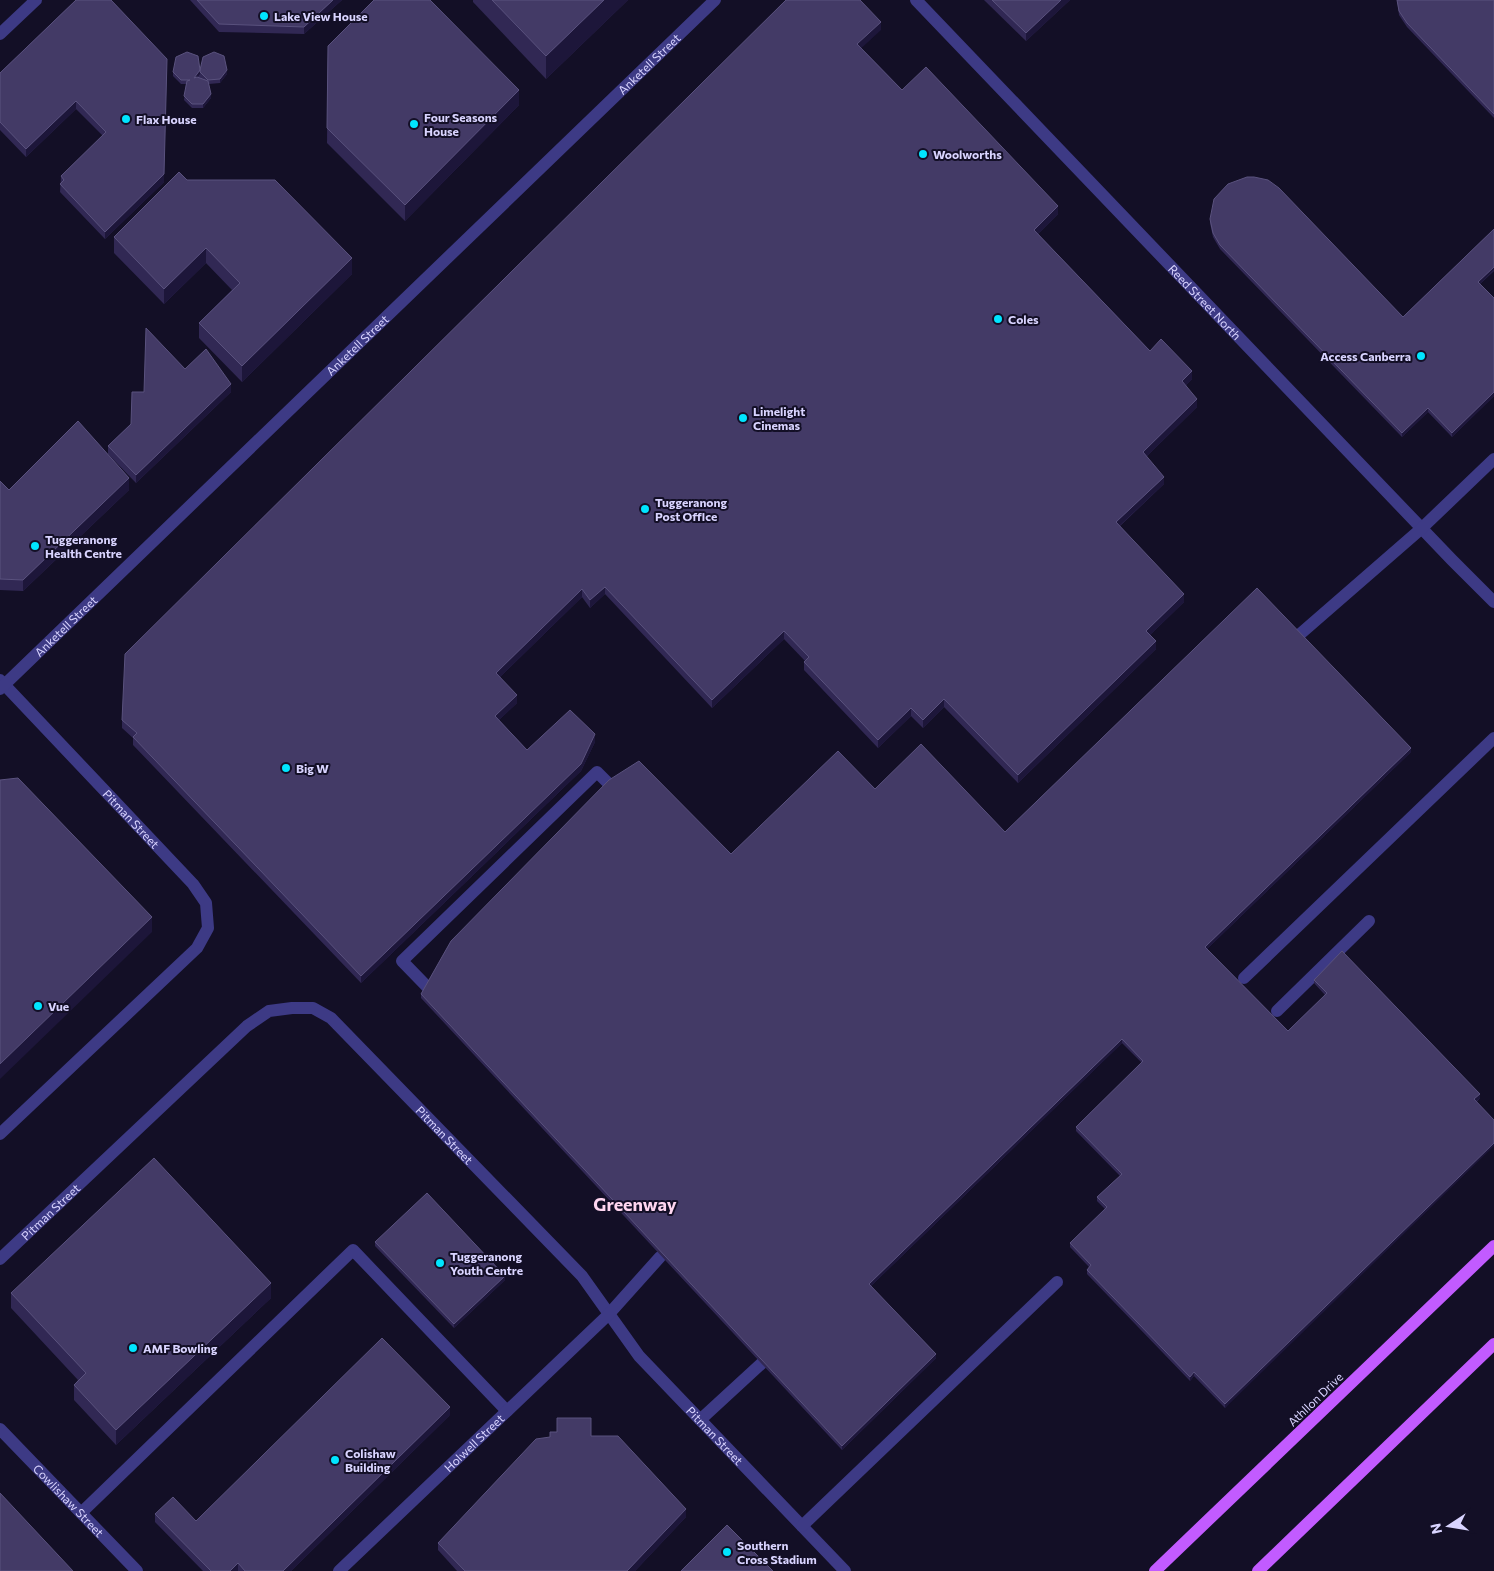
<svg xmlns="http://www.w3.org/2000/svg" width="1494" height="1571" viewBox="0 0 1494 1571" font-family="Commissioner,sans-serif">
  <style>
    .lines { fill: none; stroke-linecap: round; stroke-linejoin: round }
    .minor { stroke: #3d3a85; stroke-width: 12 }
    .major { stroke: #c25bff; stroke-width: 12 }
    .wall { fill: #312854 }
    .shaded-wall { fill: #1d163a }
    .building { fill: #433a66; stroke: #5a527e }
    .poi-dot { fill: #00e5ff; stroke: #130f26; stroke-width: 2 }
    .labels { text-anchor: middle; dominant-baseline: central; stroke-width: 4; stroke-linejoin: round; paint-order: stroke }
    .poi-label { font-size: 12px; font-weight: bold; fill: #d9d4ff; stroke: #130f26; text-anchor: start }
    .street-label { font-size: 12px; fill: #d9d4ff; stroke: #130f26 }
    .district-label { font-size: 18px; font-weight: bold; fill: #ffd6f0; stroke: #130f26 }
  </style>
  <rect width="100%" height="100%" fill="#130f26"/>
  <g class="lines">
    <g class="minor">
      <path id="s1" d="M 916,0 L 1452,560 L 1494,602"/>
      <path d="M 0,34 L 36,0"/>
      <path d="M 1299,635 L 1422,528 L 1494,459"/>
      <path id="s2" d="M 0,680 L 193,884 L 206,903 L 208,928 L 197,948 L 0,1134"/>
      <path id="s3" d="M 0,689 L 715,0"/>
      <path d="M 1244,978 L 1494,738"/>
      <path d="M 438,998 L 402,961 L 597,772 L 609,784"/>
      <path d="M 1277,1011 L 1369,921"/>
      <path id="s4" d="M 0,1259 L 247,1026 L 269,1011 L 292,1008 L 313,1008 L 331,1018 L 582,1276 L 639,1356 L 845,1571"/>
      <path d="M 700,1420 L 774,1352"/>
      <path id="s5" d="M 0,1429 L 137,1571"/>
      <path d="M 81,1513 L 353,1250 L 507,1411"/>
      <path d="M 802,1526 L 1057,1282"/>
      <path id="s6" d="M 339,1571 L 608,1315 L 660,1257"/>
    </g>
    <g class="major">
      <path d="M 1155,1571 L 1494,1246"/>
      <path d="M 1258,1571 L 1494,1344"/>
    </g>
  </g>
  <g class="wall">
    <path d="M 76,0 L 164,182 L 105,239 L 60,192 L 61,176 L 103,136 L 76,109 L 26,157 L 0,130 L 0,73 Z"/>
    <path d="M 190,0 L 342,0 L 304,34 L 219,32 Z"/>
    <path d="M 473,0 L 628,0 L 546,79 L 473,2 Z"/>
    <path d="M 984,0 L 1070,0 L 1026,41 Z"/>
    <path d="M 1397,0 L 1494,0 L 1494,118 L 1407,27 L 1399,15 Z"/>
    <path d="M 881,30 L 861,48 L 902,90 L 1058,214 L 1038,234 L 1150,351 L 1192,379 L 1186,385 L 1197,407 L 1146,457 L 1164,484 L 1120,526 L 1184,602 L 1150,635 L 1156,649 L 1018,783 L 944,707 L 923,728 L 911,716 L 878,748 L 804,670 L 804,662 L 805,661 L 784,639 L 712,708 L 605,594 L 590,608 L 582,597 L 500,677 L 517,703 L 499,720 L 527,750 L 595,742 L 581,771 L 361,983 L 133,745 L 133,738 L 122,728 L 122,720 Z"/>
    <path d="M 328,46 L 519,105 L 405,221 L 327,143 Z"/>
    <path d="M 200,70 L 227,74 L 220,83 L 209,84 L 211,98 L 203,108 L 192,108 L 184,100 L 186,84 L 181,84 L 173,76 L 173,72 Z"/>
    <path d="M 187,180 L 352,274 L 242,382 L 199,338 L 199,323 L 232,290 L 206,263 L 164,304 L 114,253 L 114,237 Z"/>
    <path d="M 1210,219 L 1403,317 L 1494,229 L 1494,271 L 1480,284 L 1494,298 L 1494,396 L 1452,437 L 1428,412 L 1402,437 L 1220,249 L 1213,237 L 1210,223 Z"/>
    <path d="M 185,369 L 231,392 L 136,483 L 108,454 L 108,446 L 131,424 L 144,392 Z"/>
    <path d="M 0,481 L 9,490 L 129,490 L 23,591 L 0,590 Z"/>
    <path d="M 1411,752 L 1207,949 L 1288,1031 L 1325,995 L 1314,983 L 1314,980 L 1480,1098 L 1225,1408 L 1194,1376 L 1190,1381 L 1087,1274 L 1087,1270 L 1089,1267 L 1070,1247 L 1070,1243 L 1105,1209 L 1097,1201 L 1097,1197 L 1120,1176 L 1076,1131 L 1076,1127 L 1142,1063 L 1122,1043 L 871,1286 L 936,1358 L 842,1450 L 421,998 L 421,994 L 875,789 L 1005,832 Z"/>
    <path d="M 375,1242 L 505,1280 L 454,1328 L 375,1246 Z"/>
    <path d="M 11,1293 L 271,1298 L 116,1445 L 74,1400 L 74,1385 L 78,1380 L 11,1308 Z"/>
    <path d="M 450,1415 L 291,1571 L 203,1571 L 155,1522 L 155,1514 L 196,1521 Z"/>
    <path d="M 591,1436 L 686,1517 L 635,1571 L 457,1571 L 438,1550 L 438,1543 Z"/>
  </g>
  <g class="shaded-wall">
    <path d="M 333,0 L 342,0 L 304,34 L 304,27 Z"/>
    <path d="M 604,0 L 628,0 L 546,79 L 546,56 Z"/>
    <path d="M 1061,0 L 1070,0 L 1026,41 L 1026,33 Z"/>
    <path d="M 881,22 L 881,30 L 857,52 L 857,44 Z"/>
    <path d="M 167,67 L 164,182 L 105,239 L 105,232 Z"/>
    <path d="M 200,70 L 200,74 L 194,82 L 194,78 Z"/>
    <path d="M 227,70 L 227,74 L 220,83 L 220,79 Z"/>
    <path d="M 519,90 L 519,105 L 405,221 L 405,205 Z"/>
    <path d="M 211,94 L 211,98 L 203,108 L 203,104 Z"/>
    <path d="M 76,101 L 76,109 L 26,157 L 26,149 Z"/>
    <path d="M 1058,206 L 1058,214 L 1034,238 L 1034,230 Z"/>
    <path d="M 206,248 L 206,263 L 164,304 L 164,289 Z"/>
    <path d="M 352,258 L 352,274 L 242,382 L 242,366 Z"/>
    <path d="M 1494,267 L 1494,270 L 1478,286 L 1478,282 Z"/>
    <path d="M 1192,371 L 1192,379 L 1182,389 L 1182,381 Z"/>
    <path d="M 231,384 L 231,392 L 136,483 L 136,475 Z"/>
    <path d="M 1494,392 L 1494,396 L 1452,437 L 1452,433 Z"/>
    <path d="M 1197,399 L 1197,407 L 1143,460 L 1143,452 Z"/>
    <path d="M 1428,408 L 1428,412 L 1402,437 L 1402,433 Z"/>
    <path d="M 1164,477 L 1164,484 L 1116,529 L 1116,522 Z"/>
    <path d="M 129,478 L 129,490 L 23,591 L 23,580 Z"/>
    <path d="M 605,587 L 605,594 L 590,608 L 590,600 Z"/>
    <path d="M 582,589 L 582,597 L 496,681 L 496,673 Z"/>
    <path d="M 1184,594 L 1184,602 L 1146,639 L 1146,631 Z"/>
    <path d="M 784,631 L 784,639 L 712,708 L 712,700 Z"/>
    <path d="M 1156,641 L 1156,649 L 1018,783 L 1018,775 Z"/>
    <path d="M 517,695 L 517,703 L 495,724 L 495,716 Z"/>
    <path d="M 944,699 L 944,707 L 923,728 L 923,720 Z"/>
    <path d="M 911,708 L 911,716 L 878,748 L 878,740 Z"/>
    <path d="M 595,734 L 595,742 L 581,771 L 361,983 L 361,976 Z"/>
    <path d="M 1411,748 L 1411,752 L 1205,951 L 1205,947 Z"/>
    <path d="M 152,917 L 152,932 L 0,1079 L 0,1064 Z"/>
    <path d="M 1122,1039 L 1122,1043 L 869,1288 L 869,1284 Z"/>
    <path d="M 1480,1094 L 1480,1098 L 1474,1103 L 1474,1099 Z"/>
    <path d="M 1494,1143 L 1494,1146 L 1225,1408 L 1225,1404 Z"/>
    <path d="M 505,1276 L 505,1280 L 454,1328 L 454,1324 Z"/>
    <path d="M 271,1283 L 271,1298 L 116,1445 L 116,1430 Z"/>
    <path d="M 936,1354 L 936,1358 L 842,1450 L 842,1446 Z"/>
    <path d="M 1194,1372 L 1194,1376 L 1190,1381 L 1190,1377 Z"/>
    <path d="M 450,1407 L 450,1415 L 291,1571 L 283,1571 Z"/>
    <path d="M 686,1509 L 686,1517 L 635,1571 L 627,1571 Z"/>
    <path d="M 238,1563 L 238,1571 L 230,1571 Z"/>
  </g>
  <g class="building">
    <path d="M 76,0 L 111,0 L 167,59 L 164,174 L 105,232 L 60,184 L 64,180 L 61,176 L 106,132 L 76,101 L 26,149 L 0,122 L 0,73 Z"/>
    <path d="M 197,0 L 333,0 L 304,27 L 219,24 Z"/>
    <path d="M 374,0 L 430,0 L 519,90 L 405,205 L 327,128 L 328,46 Z"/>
    <path d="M 492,0 L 604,0 L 546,56 Z"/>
    <path d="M 786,0 L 860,0 L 881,22 L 857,44 L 902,90 L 926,67 L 1058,206 L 1034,230 L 1150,351 L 1161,339 L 1192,371 L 1182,381 L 1197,399 L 1143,452 L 1164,477 L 1116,522 L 1184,594 L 1146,631 L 1156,641 L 1018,775 L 944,699 L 923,720 L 911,708 L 878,740 L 804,662 L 809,657 L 784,631 L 712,700 L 605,587 L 590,600 L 582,589 L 496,673 L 517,695 L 495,716 L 527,750 L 570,710 L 595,734 L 581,764 L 361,976 L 133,737 L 137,733 L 122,720 L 125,654 Z"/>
    <path d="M 992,0 L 1061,0 L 1026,33 Z"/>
    <path d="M 1397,0 L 1494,0 L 1494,114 L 1407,23 L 1399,11 Z"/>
    <path d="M 187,52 L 198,56 L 200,70 L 203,57 L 214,52 L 224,56 L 227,70 L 220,79 L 208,80 L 200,72 L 200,70 L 194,78 L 197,77 L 208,81 L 211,94 L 203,104 L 192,104 L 184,96 L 187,81 L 190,80 L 181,80 L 173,72 L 176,57 Z"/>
    <path d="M 179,172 L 187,180 L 275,180 L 352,258 L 242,366 L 199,323 L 240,283 L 206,248 L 164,289 L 114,237 Z"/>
    <path d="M 1247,177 L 1254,177 L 1268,180 L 1279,188 L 1403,317 L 1494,229 L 1494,267 L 1478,282 L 1494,298 L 1494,392 L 1452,433 L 1428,408 L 1402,433 L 1220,245 L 1213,233 L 1210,219 L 1214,199 L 1228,184 Z"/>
    <path d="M 146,328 L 185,369 L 206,349 L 231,384 L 136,475 L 108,446 L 131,424 L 132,392 L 144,392 Z"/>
    <path d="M 78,421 L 129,478 L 23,580 L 0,579 L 0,481 L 9,490 Z"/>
    <path d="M 1257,588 L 1411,748 L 1205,947 L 1288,1031 L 1327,993 L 1314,980 L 1342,951 L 1480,1094 L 1474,1099 L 1494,1120 L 1494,1143 L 1225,1404 L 1194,1372 L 1190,1377 L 1087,1270 L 1091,1265 L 1070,1243 L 1107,1207 L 1097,1197 L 1122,1174 L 1076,1127 L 1143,1061 L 1122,1039 L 869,1284 L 936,1354 L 842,1446 L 421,994 L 451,941 L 609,780 L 639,761 L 731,854 L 838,751 L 875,789 L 921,744 L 1005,832 Z"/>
    <path d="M 18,778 L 152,917 L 0,1064 L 0,780 Z"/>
    <path d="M 154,1158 L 271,1283 L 116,1430 L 74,1385 L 86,1373 L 11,1293 Z"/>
    <path d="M 427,1193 L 505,1276 L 454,1324 L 375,1242 Z"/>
    <path d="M 382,1338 L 450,1407 L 283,1571 L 245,1571 L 238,1563 L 230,1571 L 211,1571 L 155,1514 L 173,1497 L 196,1521 Z"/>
    <path d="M 557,1418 L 591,1418 L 591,1436 L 618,1436 L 686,1509 L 627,1571 L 465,1571 L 438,1543 L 536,1439 L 550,1437 L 550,1432 L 557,1432 Z"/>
    <path d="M 0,1493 L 73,1571 L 0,1571 Z"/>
    <path d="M 727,1525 L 773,1571 L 681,1571 Z"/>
  </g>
  <g class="poi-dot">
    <circle cx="264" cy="16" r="5"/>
    <circle cx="126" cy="119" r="5"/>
    <circle cx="414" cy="124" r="5"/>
    <circle cx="923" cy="154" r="5"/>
    <circle cx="998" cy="319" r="5"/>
    <circle cx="1421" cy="356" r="5"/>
    <circle cx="743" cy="418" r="5"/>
    <circle cx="645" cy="509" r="5"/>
    <circle cx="35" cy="546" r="5"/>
    <circle cx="286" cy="768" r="5"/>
    <circle cx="38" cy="1006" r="5"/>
    <circle cx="440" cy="1263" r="5"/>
    <circle cx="133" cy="1348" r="5"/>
    <circle cx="335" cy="1460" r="5"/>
    <circle cx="727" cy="1552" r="5"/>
  </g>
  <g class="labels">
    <g class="poi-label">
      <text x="274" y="16">Lake View House</text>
      <text x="424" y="117">Four Seasons<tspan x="424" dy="14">House</tspan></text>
      <text x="136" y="119">Flax House</text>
      <text x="933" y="154">Woolworths</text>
      <text x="1008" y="319">Coles</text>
      <text x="1411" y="356" text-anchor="end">Access Canberra</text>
      <text x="753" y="411">Limelight<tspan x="753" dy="14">Cinemas</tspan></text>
      <text x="655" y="502">Tuggeranong<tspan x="655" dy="14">Post Office</tspan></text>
      <text x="45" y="539">Tuggeranong<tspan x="45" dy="14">Health Centre</tspan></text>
      <text x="296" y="768">Big W</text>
      <text x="48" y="1006">Vue</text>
      <text x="450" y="1256">Tuggeranong<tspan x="450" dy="14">Youth Centre</tspan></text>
      <text x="143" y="1348">AMF Bowling</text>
      <text x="345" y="1453">Colishaw<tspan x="345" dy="14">Building</tspan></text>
      <text x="737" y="1545">Southern<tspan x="737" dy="14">Cross Stadium</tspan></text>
    </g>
    <g class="street-label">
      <text stroke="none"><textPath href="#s3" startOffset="901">Anketell Street</textPath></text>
      <text stroke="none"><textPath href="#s1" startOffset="418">Reed Street North</textPath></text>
      <text stroke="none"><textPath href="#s3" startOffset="496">Anketell Street</textPath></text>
      <text stroke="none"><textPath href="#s3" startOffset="91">Anketell Street</textPath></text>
      <text stroke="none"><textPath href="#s2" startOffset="191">Pitman Street</textPath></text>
      <text stroke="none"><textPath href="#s4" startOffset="594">Pitman Street</textPath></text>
      <text stroke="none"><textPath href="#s4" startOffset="69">Pitman Street</textPath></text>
      <text transform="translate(1315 1399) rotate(-44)">Athllon Drive</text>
      <text stroke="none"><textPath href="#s4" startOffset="999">Pitman Street</textPath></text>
      <text stroke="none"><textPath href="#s6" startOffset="186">Holwell Street</textPath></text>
      <text stroke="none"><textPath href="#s5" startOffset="99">Cowlishaw Street</textPath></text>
    </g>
    <g class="district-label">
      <text x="635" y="1204">Greenway</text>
    </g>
  </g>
  <g transform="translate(1449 1526) rotate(258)" stroke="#130f26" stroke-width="4" paint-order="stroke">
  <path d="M0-4L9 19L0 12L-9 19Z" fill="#d9d4ff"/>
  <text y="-8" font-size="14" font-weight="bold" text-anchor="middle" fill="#d9d4ff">N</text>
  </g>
</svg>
